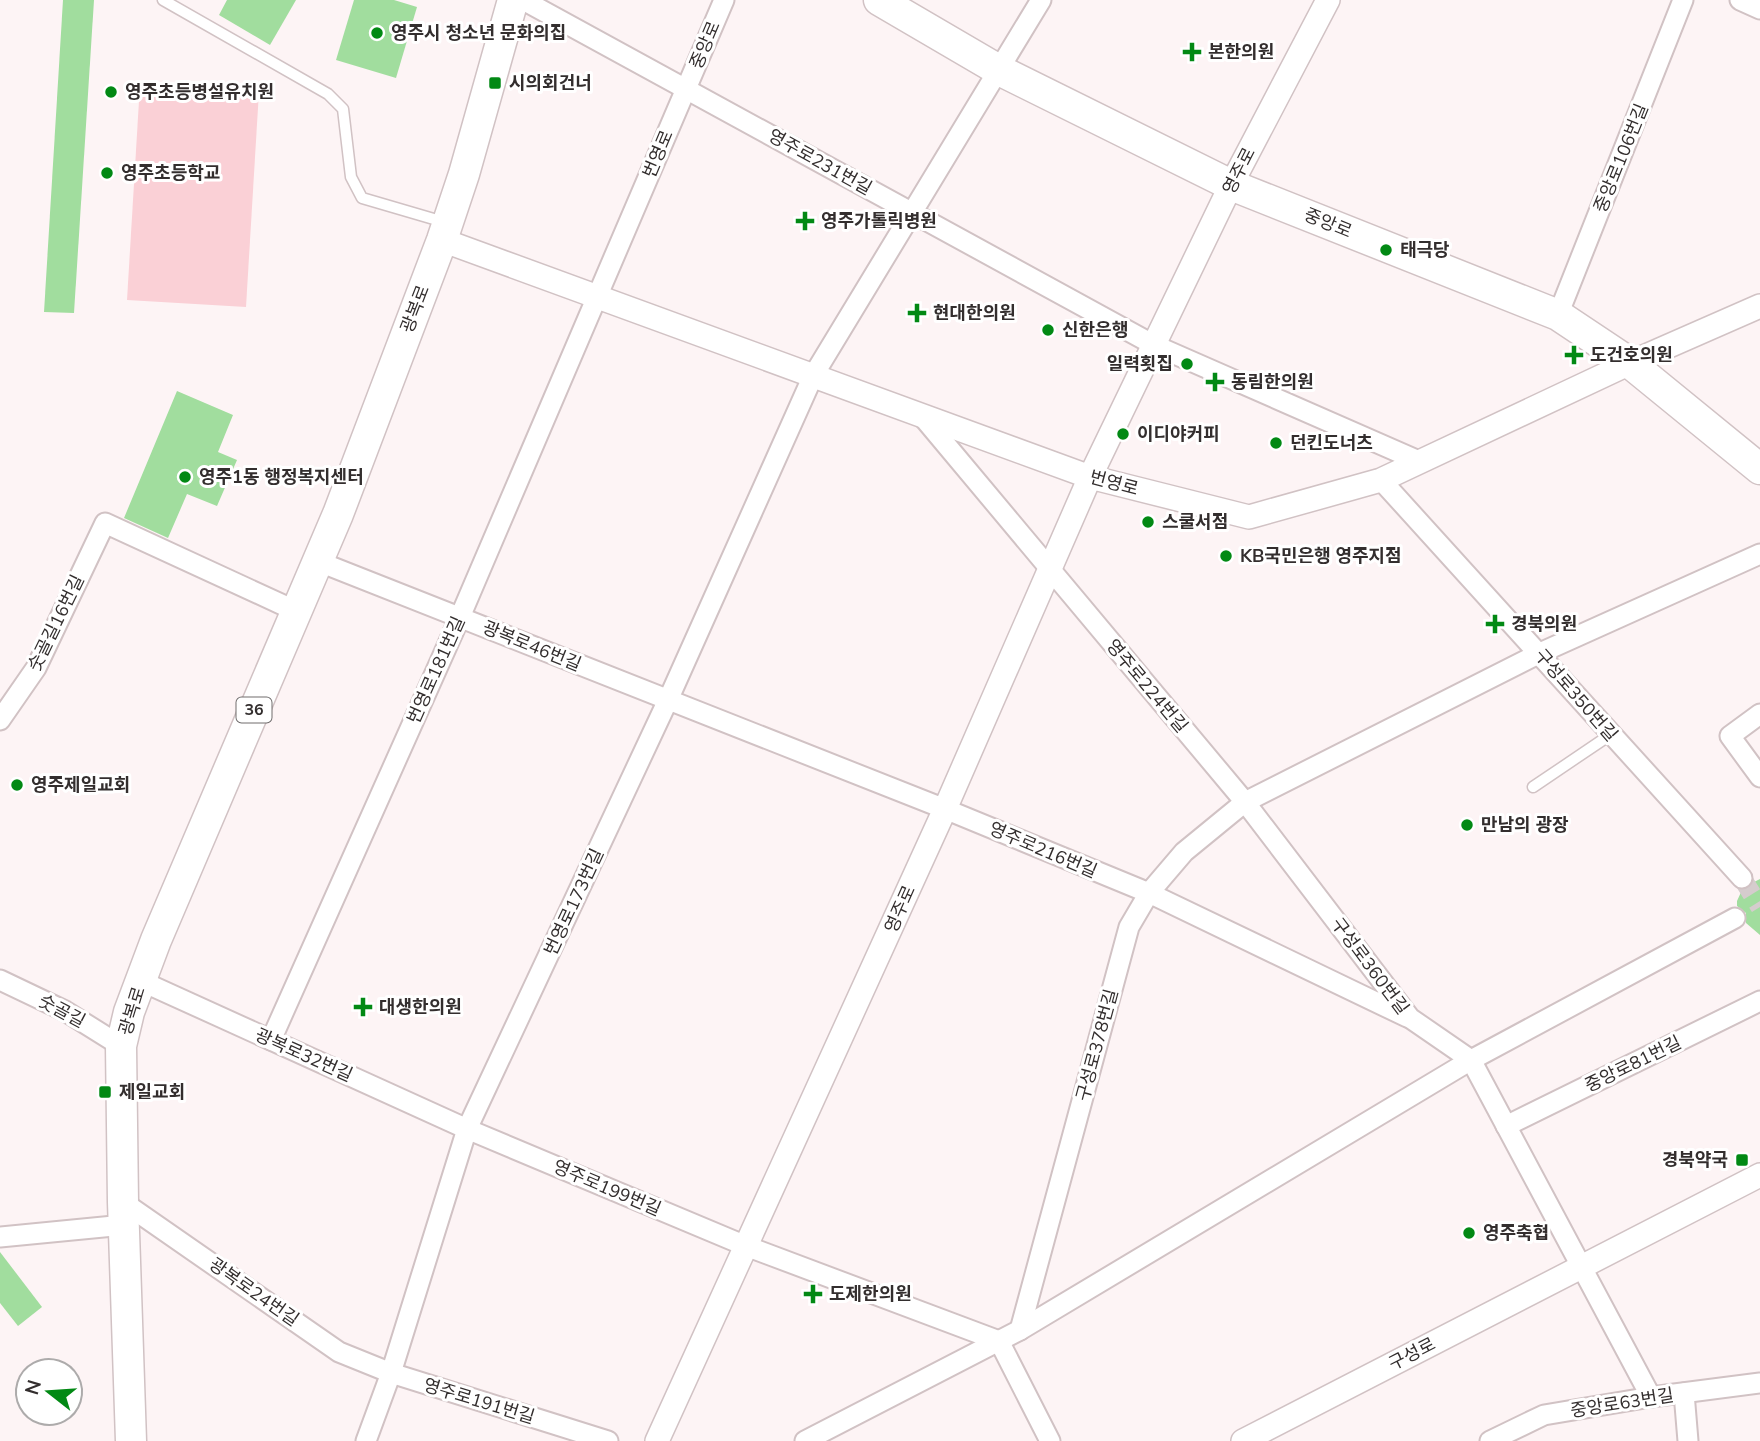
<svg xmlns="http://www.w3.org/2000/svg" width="1760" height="1441" viewBox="0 0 1760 1441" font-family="'Nunito Sans','Noto Sans KR',sans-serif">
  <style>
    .green { fill: #fad0d6 }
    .building { fill: #a1dd9e }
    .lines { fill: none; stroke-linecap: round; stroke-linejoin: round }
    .minor-tunnel { stroke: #d5cccd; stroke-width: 19; stroke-dasharray: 19 10; stroke-linecap: butt }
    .service-casing { stroke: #d1c2c4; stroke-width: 13 }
    .minor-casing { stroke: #d1c2c4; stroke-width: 23 }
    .tertiary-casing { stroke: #d1c2c4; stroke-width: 26 }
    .primary-casing { stroke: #d1c2c4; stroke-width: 33 }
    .service { stroke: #fff; stroke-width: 10 }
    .minor { stroke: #fff; stroke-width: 19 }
    .tertiary { stroke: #fff; stroke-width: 23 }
    .primary { stroke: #fff; stroke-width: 30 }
    .poi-dot { fill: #028914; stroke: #fff; stroke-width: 2.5 }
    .labels { text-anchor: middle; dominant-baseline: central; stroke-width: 6; stroke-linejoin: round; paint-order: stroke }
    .shield { fill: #fff; stroke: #706d6d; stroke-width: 2 }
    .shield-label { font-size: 16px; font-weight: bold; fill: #332e2e }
    .poi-label { font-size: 18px; font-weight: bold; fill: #332e2e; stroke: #fff; text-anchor: start }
    .street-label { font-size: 18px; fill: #332e2e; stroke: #fff }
  </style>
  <rect width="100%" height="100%" fill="#fdf4f5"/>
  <path class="green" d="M 140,84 L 259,91 L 246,307 L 127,300 Z"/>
  <g class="building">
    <path d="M 63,0 L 94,0 L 74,313 L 44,312 Z"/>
    <path d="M 227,0 L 296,0 L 270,45 L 219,15 Z"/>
    <path d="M 354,0 L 394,0 L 417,7 L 396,78 L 336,60 Z"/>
    <path d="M 177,391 L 233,415 L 218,452 L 237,460 L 217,506 L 187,494 L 168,538 L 124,518 Z"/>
    <path d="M 1760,879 L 1760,935 L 1746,923 L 1746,913 L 1737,906 L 1737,901 L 1742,890 L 1750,887 L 1754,882 Z"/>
    <path d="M 0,1252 L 42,1307 L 18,1326 L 0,1303 Z"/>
  </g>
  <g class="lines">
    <path class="minor-tunnel" d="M 1742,878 L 1760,907"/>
    <defs>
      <g id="service">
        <path d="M 163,0 L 328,94 L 343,109 L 351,177 L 362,198 L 444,222"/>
        <path d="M 1533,787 L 1610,735"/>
      </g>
      <g id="minor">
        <path d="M 523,0 L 1154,345 L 1421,462"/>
        <path d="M 1740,0 L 1760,9"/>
        <path d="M 1558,315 L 1683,0"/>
        <path d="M 922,416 L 1245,802 L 1410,1018 L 1471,1060 L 1651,1397"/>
        <path d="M 1381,480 L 1742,878"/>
        <path d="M 317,561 L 945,809 L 1149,893 L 1407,1017"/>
        <path d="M 1760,714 L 1730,736 L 1760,777"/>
        <path d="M 0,720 L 36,668 L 105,523 L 296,611"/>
        <path d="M 0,980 L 65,1011 L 121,1046"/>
        <path d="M 141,981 L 467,1129 L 746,1246 L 999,1341 L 1050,1441"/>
        <path d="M 271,1040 L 460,617 L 724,0"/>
        <path d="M 1506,1126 L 1760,1001"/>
        <path d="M 123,1202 L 339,1352 L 391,1373 L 608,1441"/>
        <path d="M 0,1237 L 124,1225"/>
        <path d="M 1020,1330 L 1129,927 L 1149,893 L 1184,852 L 1245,802 L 1540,653 L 1760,554"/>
        <path d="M 1684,1393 L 1688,1441"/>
        <path d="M 366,1441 L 391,1373 L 467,1129 L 668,700 L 813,376 L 1041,0"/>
        <path d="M 805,1441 L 1020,1330 L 1471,1060 L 1735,918"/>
        <path d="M 1490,1441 L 1544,1415 L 1651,1397 L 1760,1383"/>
      </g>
      <g id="tertiary">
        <path d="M 442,240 L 1090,477 L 1249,517 L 1381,480 L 1630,363 L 1760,306"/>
        <path d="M 657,1441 L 945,809 L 1090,477 L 1231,185 L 1328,0"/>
        <path d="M 1243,1441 L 1760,1175"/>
      </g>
      <g id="primary">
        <path d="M 879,0 L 997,69 L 1231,185 L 1558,315 L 1630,363 L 1760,469"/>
        <path d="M 131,1441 L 123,1202 L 121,1046 L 129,1012 L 156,940 L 338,514 L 442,240 L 464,174 L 513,0"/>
      </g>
    </defs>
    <use href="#service" class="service-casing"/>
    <use href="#minor" class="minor-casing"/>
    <use href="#tertiary" class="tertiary-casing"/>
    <use href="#primary" class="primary-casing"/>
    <use href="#service" class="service"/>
    <use href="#minor" class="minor"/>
    <use href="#tertiary" class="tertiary"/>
    <use href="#primary" class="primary"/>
  </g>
  <g class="poi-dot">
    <circle cx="377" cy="33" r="7"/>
    <path d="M1188.5 41.5h7v7h7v7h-7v7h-7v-7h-7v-7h7z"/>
    <rect x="488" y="76" width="14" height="14" rx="3.5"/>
    <circle cx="111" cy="92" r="7"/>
    <circle cx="107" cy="173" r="7"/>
    <path d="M801.5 210.5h7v7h7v7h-7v7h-7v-7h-7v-7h7z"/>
    <circle cx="1386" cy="250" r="7"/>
    <path d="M913.5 302.5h7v7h7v7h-7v7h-7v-7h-7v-7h7z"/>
    <circle cx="1048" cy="330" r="7"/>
    <path d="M1570.5 344.5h7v7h7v7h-7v7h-7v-7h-7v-7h7z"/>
    <circle cx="1187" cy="364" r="7"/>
    <path d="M1211.5 371.5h7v7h7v7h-7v7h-7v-7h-7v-7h7z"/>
    <circle cx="1123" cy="434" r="7"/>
    <circle cx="1276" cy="443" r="7"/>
    <circle cx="185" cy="477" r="7"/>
    <circle cx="1148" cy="522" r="7"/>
    <circle cx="1226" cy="556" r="7"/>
    <path d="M1491.5 613.5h7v7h7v7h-7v7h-7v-7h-7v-7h7z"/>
    <circle cx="17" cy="785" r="7"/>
    <circle cx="1467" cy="825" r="7"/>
    <path d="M359.5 996.5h7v7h7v7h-7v7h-7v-7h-7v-7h7z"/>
    <rect x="98" y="1085" width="14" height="14" rx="3.5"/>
    <rect x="1735" y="1153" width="14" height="14" rx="3.5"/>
    <circle cx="1469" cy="1233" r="7"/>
    <path d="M809.5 1283.5h7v7h7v7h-7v7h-7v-7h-7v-7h7z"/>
  </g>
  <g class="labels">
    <rect class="shield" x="236.5" y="697.5" width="35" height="25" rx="5"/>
    <g class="shield-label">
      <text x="254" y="710">36</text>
    </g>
    <g class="poi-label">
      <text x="391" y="33">영주시 청소년 문화의집</text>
      <text x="1208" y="52">본한의원</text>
      <text x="509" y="83">시의회건너</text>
      <text x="125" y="92">영주초등병설유치원</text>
      <text x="121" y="173">영주초등학교</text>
      <text x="821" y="221">영주가톨릭병원</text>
      <text x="1400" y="250">태극당</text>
      <text x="933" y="313">현대한의원</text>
      <text x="1062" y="330">신한은행</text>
      <text x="1590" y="355">도건호의원</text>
      <text x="1173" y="364" text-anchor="end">일력횟집</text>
      <text x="1231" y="382">동림한의원</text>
      <text x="1137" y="434">이디야커피</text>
      <text x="1290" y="443">던킨도너츠</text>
      <text x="199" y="477">영주1동 행정복지센터</text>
      <text x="1162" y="522">스쿨서점</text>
      <text x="1240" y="556">KB국민은행 영주지점</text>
      <text x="1511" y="624">경북의원</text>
      <text x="31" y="785">영주제일교회</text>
      <text x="1481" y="825">만남의 광장</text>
      <text x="379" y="1007">대생한의원</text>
      <text x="119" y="1092">제일교회</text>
      <text x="1728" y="1160" text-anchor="end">경북약국</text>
      <text x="1483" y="1233">영주축협</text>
      <text x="829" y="1294">도제한의원</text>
    </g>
    <g class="street-label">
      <text transform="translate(705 45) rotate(-67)">중앙로</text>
      <text transform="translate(658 154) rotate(-67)">번영로</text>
      <text transform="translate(1621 158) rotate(-68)">중앙로106번길</text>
      <text transform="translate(820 162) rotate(29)">영주로231번길</text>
      <text transform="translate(1239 171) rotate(-63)">영주로</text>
      <text transform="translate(1328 223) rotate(22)">중앙로</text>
      <text transform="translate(415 309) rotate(-69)">광복로</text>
      <text transform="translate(1114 483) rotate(15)">번영로</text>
      <text transform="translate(56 623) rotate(-64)">숫골길16번길</text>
      <text transform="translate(532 646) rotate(22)">광복로46번길</text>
      <text transform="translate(436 670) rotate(-66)">번영로181번길</text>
      <text transform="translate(1147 686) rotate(50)">영주로224번길</text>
      <text transform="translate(1576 695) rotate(49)">구성로350번길</text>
      <text transform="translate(1043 850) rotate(23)">영주로216번길</text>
      <text transform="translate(574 902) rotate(-65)">번영로173번길</text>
      <text transform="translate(900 909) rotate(-66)">영주로</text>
      <text transform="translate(1370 966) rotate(53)">구성로360번길</text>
      <text transform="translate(62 1011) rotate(28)">숫골길</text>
      <text transform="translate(132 1011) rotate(-73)">광복로</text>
      <text transform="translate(1097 1045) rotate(-75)">구성로378번길</text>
      <text transform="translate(304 1055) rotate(24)">광복로32번길</text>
      <text transform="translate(1633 1064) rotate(-26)">중앙로81번길</text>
      <text transform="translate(607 1188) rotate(23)">영주로199번길</text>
      <text transform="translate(254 1292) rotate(35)">광복로24번길</text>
      <text transform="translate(1412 1354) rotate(-27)">구성로</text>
      <text transform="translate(479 1401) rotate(17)">영주로191번길</text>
      <text transform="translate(1622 1403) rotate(-9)">중앙로63번길</text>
    </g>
  </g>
  <g transform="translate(49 1392) rotate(287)"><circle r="33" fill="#ffffff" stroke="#adabab" stroke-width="2"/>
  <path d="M0-5L12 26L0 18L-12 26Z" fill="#028914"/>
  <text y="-10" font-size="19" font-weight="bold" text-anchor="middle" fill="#332e2e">N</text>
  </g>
</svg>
